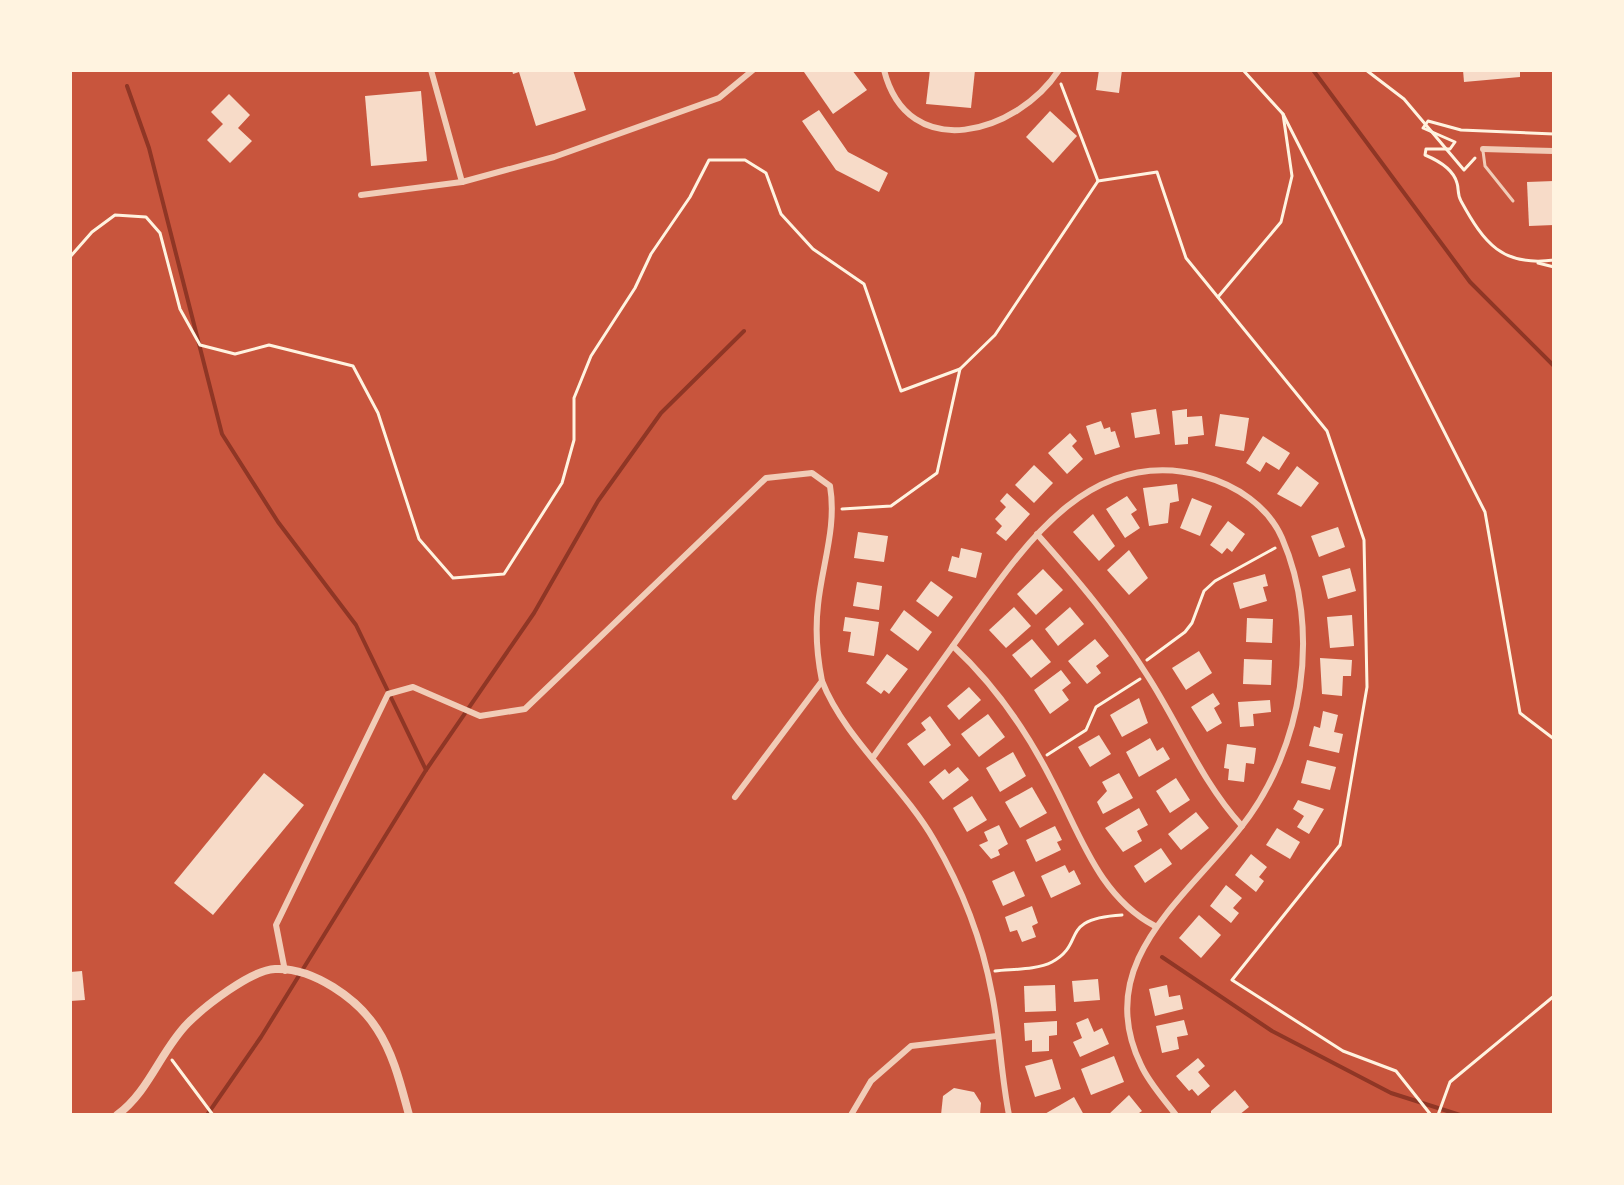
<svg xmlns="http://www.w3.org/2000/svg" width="1624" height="1185" viewBox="0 0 1624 1185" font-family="Jost,sans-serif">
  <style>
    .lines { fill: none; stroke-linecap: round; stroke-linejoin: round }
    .stream { stroke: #8f3625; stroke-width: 4 }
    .building { fill: #f7dbc8 }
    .path { stroke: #fff3e0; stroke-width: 3 }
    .service { stroke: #f1ccb7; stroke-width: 3 }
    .minor { stroke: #f1ccb7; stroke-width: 6 }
    .tertiary { stroke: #f1ccb7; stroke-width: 8 }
  </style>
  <rect width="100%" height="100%" fill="#c8553d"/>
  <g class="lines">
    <g class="stream">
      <path d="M 1313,70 L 1470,282 L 1554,366"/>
      <path d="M 127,86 L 149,148 L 222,434 L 278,522 L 356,625 L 426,770"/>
      <path d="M 1162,957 L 1272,1031 L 1391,1093 L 1460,1115"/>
      <path d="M 207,1115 L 261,1037 L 426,770 L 534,613 L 598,501 L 661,413 L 744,331"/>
    </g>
  </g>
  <g class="building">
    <path d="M 512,70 L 573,70 L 586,110 L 536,126 L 519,72 L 513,74 Z"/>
    <path d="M 808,70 L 852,70 L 867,90 L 833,114 L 804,72 Z"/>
    <path d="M 930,70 L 975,70 L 971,108 L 926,104 Z"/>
    <path d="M 1099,70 L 1122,70 L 1119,93 L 1096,90 Z"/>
    <path d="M 1463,70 L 1520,70 L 1520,77 L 1464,82 Z"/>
    <path d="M 421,91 L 427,161 L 371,166 L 365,96 Z"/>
    <path d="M 229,94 L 250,115 L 238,128 L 252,141 L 230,163 L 207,140 L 223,124 L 211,112 Z"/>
    <path d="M 819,110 L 848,152 L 888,173 L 879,192 L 836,170 L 802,121 Z"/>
    <path d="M 1050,111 L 1077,136 L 1053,163 L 1026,137 Z"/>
    <path d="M 1554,181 L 1554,225 L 1529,226 L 1527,182 Z"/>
    <path d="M 1156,409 L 1160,434 L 1135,438 L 1131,413 Z"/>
    <path d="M 1187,409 L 1187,417 L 1202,416 L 1204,435 L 1188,437 L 1188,444 L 1175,445 L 1172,411 Z"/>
    <path d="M 1220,414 L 1249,418 L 1244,451 L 1215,446 Z"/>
    <path d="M 1101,421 L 1104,429 L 1110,427 L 1111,432 L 1115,431 L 1120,447 L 1095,455 L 1086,426 Z"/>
    <path d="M 1070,433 L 1077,441 L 1072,446 L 1083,459 L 1067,474 L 1048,453 Z"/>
    <path d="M 1263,436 L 1290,453 L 1279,470 L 1266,462 L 1260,472 L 1246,463 Z"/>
    <path d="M 1034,465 L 1053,483 L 1034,503 L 1015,485 Z"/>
    <path d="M 1297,466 L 1319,483 L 1301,507 L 1277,494 Z"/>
    <path d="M 1177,484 L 1179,501 L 1170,503 L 1168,523 L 1149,526 L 1143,488 Z"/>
    <path d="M 1007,493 L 1030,514 L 1006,541 L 996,533 L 1002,526 L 995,519 L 1006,507 L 1000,501 Z"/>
    <path d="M 1127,496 L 1137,510 L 1131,514 L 1140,528 L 1125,538 L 1106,509 Z"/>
    <path d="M 1192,498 L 1212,506 L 1200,536 L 1180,528 Z"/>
    <path d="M 1093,514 L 1115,546 L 1099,561 L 1073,532 Z"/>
    <path d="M 1228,521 L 1245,534 L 1232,552 L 1227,548 L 1222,554 L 1210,545 Z"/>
    <path d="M 1338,527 L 1345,547 L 1319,557 L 1311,536 Z"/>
    <path d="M 858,532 L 888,536 L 884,562 L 854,558 Z"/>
    <path d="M 961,548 L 982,553 L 976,578 L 948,571 L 952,556 L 959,558 Z"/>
    <path d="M 1129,550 L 1148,578 L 1129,595 L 1107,570 Z"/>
    <path d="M 1350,568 L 1356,591 L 1328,599 L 1322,576 Z"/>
    <path d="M 1043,569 L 1063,590 L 1036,615 L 1017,594 Z"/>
    <path d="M 1265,574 L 1268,586 L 1263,587 L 1267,601 L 1240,609 L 1233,583 Z"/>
    <path d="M 931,581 L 953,597 L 938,617 L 916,601 Z"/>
    <path d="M 857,582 L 882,586 L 879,610 L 853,606 Z"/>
    <path d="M 1014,607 L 1031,626 L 1006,648 L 989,630 Z"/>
    <path d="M 1070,607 L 1084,624 L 1058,646 L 1045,629 Z"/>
    <path d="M 904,610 L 932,632 L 918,651 L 890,630 Z"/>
    <path d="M 1352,615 L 1354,646 L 1330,648 L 1327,617 Z"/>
    <path d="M 845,617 L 879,622 L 874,656 L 848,652 L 851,632 L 843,631 Z"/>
    <path d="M 1247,618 L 1273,619 L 1272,643 L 1246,642 Z"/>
    <path d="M 1032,639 L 1051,662 L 1031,678 L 1012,655 Z"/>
    <path d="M 1095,639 L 1109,656 L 1096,666 L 1101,673 L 1087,684 L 1068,661 Z"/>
    <path d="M 1199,651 L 1212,673 L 1186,690 L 1172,668 Z"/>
    <path d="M 887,654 L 908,669 L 889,694 L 884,690 L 881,694 L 866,683 Z"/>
    <path d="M 1320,658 L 1352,660 L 1351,676 L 1343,676 L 1342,696 L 1322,694 Z"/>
    <path d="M 1244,659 L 1272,660 L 1271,685 L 1243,684 Z"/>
    <path d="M 1061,670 L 1071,683 L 1062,690 L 1069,700 L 1050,714 L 1034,690 Z"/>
    <path d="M 969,687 L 981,700 L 959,720 L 947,706 Z"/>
    <path d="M 1213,693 L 1220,704 L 1214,708 L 1222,723 L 1207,732 L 1191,707 Z"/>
    <path d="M 1139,698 L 1148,723 L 1122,737 L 1110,715 Z"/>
    <path d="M 1270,700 L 1271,712 L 1253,714 L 1254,726 L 1240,727 L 1238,702 Z"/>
    <path d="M 1323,711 L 1338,715 L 1334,732 L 1343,734 L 1339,753 L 1309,746 L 1314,726 L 1320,728 Z"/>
    <path d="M 988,714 L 1005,737 L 979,757 L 961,734 Z"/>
    <path d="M 930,716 L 951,745 L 924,766 L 907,744 L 926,730 L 921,723 Z"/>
    <path d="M 1099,735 L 1111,754 L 1090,767 L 1078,747 Z"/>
    <path d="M 1150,738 L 1157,751 L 1163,747 L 1170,759 L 1139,777 L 1126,752 Z"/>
    <path d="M 1227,744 L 1256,748 L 1254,764 L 1246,763 L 1244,782 L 1228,780 L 1229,769 L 1224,768 Z"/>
    <path d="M 1013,752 L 1026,776 L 1000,792 L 986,768 Z"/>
    <path d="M 1307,760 L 1336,767 L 1330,790 L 1301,783 Z"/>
    <path d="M 958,767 L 969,780 L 943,800 L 929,782 L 945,769 L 949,774 Z"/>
    <path d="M 264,773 L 304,805 L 213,915 L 174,883 Z"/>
    <path d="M 1119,773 L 1133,798 L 1103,814 L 1097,802 L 1107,791 L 1102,782 Z"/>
    <path d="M 1176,778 L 1190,800 L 1170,813 L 1156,791 Z"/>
    <path d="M 1032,787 L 1047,813 L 1020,828 L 1005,802 Z"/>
    <path d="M 972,796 L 987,820 L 967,832 L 953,808 Z"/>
    <path d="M 1298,800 L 1324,809 L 1309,834 L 1297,827 L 1304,816 L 1293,809 Z"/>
    <path d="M 1139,808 L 1148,825 L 1137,831 L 1142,841 L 1123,852 L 1105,828 Z"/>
    <path d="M 1196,812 L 1209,828 L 1181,850 L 1168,834 Z"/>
    <path d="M 999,825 L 1008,844 L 998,850 L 1000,855 L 991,859 L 979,845 L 988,841 L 984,832 Z"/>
    <path d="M 1055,826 L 1062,840 L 1057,842 L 1061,850 L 1036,862 L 1026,840 Z"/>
    <path d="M 1277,828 L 1300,842 L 1290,859 L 1266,845 Z"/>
    <path d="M 1161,848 L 1172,864 L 1145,883 L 1134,866 Z"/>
    <path d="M 1251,854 L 1267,867 L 1259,877 L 1264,881 L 1256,892 L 1235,875 Z"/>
    <path d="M 1065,865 L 1069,873 L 1074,870 L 1081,884 L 1051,898 L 1041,876 Z"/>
    <path d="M 1014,871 L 1025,896 L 1003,906 L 992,881 Z"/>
    <path d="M 1226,885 L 1242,898 L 1233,908 L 1239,913 L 1231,923 L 1210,906 Z"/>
    <path d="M 1032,906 L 1038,923 L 1032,926 L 1036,937 L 1022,942 L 1017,930 L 1010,932 L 1005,917 Z"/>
    <path d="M 1199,915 L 1221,935 L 1201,958 L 1179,938 Z"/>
    <path d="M 82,971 L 85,1000 L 70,1001 L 70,972 Z"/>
    <path d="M 1098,979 L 1100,1000 L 1074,1002 L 1072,981 Z"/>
    <path d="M 1055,985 L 1056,1011 L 1025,1012 L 1024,986 Z"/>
    <path d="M 1167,985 L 1169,997 L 1180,995 L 1183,1009 L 1155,1016 L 1149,989 Z"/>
    <path d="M 1088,1018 L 1094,1032 L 1102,1028 L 1109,1044 L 1080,1057 L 1073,1042 L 1082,1038 L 1076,1023 Z"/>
    <path d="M 1184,1020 L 1188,1035 L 1177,1037 L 1179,1049 L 1162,1053 L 1156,1026 Z"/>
    <path d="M 1057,1021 L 1057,1035 L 1049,1036 L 1049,1051 L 1032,1052 L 1032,1040 L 1025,1041 L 1024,1023 Z"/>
    <path d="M 1114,1056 L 1124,1082 L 1091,1095 L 1081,1069 Z"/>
    <path d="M 1198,1058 L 1205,1066 L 1198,1072 L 1210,1086 L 1198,1096 L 1192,1089 L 1189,1091 L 1176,1076 Z"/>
    <path d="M 1052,1059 L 1061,1089 L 1035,1097 L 1025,1066 Z"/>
    <path d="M 954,1088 L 974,1092 L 981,1103 L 980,1115 L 941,1115 L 943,1096 Z"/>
    <path d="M 1235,1090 L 1249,1107 L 1239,1115 L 1211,1115 L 1211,1111 Z"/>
    <path d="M 1129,1095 L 1142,1111 L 1136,1115 L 1108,1115 Z"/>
    <path d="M 1074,1097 L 1084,1115 L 1043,1115 Z"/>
  </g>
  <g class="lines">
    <g class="path">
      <path d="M 1366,70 L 1404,99 L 1464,170 L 1475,158"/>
      <path d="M 1061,84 L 1098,181"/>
      <path d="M 1283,114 L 1485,512 L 1520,713 L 1554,739"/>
      <path d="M 1554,134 L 1461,130 L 1428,121 L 1423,128 L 1455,142 L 1450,149 L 1426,149 L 1425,155 C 1437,160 1453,168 1457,183 C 1459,189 1457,194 1461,201 C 1484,243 1502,267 1554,260"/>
      <path d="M 70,257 L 92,232 L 115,215 L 146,217 L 160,233 L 180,309 L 200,345 L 235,354 L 269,345 L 353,366 L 378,413 L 419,539 L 453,578 L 504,574 L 562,483 L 574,440 L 574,398 L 591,356 L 635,288 L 651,254 L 690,197 L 709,160 L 745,160 L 766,173 L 781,214 L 813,249 L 864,284 L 901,391 L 960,369 L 995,335 L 1098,181 L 1157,172 L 1186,258 L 1327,431 L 1364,540 L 1367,687 L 1340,845 L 1232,980 L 1343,1051 L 1396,1071 L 1431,1115"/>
      <path d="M 1538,263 L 1554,267"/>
      <path d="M 1218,297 L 1281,222 L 1292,176 L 1283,114 L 1243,70"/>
      <path d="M 842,509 L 891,506 L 937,473 L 960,369"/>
      <path d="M 1147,660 L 1185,632 L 1192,623 L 1204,591 L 1215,581 L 1275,548"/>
      <path d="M 1047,755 L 1086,730 L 1096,707 L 1140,679"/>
      <path d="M 995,971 C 1012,969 1037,970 1052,962 C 1087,943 1057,919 1122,915"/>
      <path d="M 172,1060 L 213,1115"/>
      <path d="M 1438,1115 L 1450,1082 L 1554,996"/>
    </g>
    <path class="service" d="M 1483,151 L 1485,166 L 1513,201"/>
    <g class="minor">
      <path d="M 431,70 L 462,182"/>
      <path d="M 884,70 C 908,165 1017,134 1059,70"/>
      <path d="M 1483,149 L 1554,151"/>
      <path d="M 361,195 L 462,182 L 554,157 L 719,98 L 753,70"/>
      <path d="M 1037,534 C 1077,579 1115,624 1147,675 C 1180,726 1201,781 1242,826"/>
      <path d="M 953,646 C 995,685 1025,728 1051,779 C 1080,833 1098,896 1155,926"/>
      <path d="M 822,681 C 844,738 903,786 934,840 C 962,888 982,940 992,994 C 1000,1034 1001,1075 1009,1115"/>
      <path d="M 874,756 C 903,715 933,674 962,633 C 1020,551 1087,444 1203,476 C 1236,485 1268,506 1282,538 C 1322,630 1303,748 1242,826 C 1187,898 1091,962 1141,1065 C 1149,1083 1164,1099 1176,1115"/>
      <path d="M 285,971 L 276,925 L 388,694 L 413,687 L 480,716 L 525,709 L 766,478 L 812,473 L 830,486 C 837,527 822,565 818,605 C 815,631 817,656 822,681 L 735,797"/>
      <path d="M 851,1115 L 871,1081 L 911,1046 L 997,1036"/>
    </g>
    <path class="tertiary" d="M 117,1115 C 149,1092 161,1050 188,1023 C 205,1006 251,970 275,969 C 313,967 358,999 377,1029 C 394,1055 401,1086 409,1115"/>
  </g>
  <rect width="1624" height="1185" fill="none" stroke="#fff3e0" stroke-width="144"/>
</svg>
